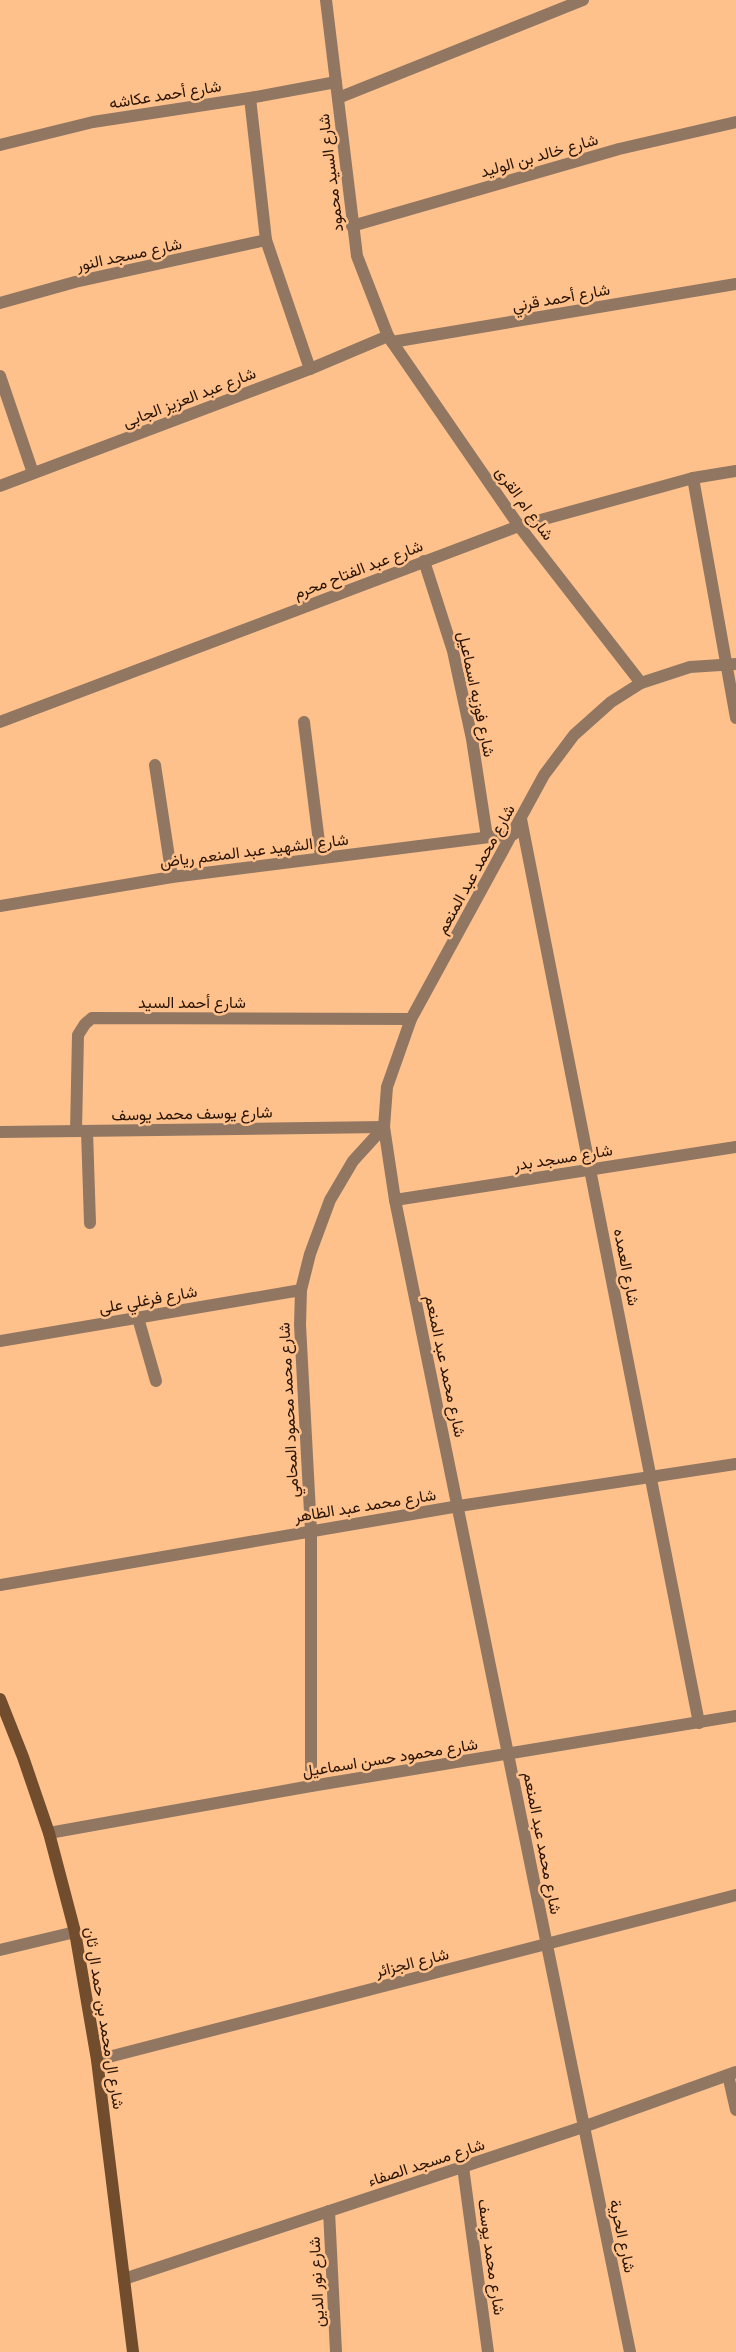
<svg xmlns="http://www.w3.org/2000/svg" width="736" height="2352" viewBox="0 0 736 2352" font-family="Ubuntu,Vazirmatn,sans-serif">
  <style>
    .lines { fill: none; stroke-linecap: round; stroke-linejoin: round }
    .lane { stroke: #917762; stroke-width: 12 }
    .street { stroke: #917762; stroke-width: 12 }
    .secondary { stroke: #714d2d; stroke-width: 12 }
    .labels { text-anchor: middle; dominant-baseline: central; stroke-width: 5; stroke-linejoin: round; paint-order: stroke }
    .street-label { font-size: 16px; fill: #281200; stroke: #ffc18c }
  </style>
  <rect width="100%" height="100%" fill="#ffc18c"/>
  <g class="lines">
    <path class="lane" d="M 338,98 L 583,0"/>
    <g class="street">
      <path d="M 326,0 L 357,256 L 388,336 L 519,526 L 641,683"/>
      <path d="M 250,98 L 266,240 L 310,369"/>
      <path d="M 0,145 L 93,122 L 250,98 L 336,82"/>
      <path d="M 352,226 L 619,149 L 736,122"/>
      <path d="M 0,303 L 75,282 L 266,240"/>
      <path d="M 392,342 L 736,284"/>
      <path d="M 0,376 L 33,473"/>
      <path d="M 693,478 L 736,718"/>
      <path d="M 0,486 L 310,369 L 388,336"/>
      <path d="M 424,561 L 453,651 L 472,739 L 487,837"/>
      <path d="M 0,722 L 519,526 L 693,478 L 736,471"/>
      <path d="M 304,722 L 321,858"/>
      <path d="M 155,765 L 172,877"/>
      <path d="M 521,819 L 699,1723"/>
      <path d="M 0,906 L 172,877 L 514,834"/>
      <path d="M 76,1131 L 78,1035 L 85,1024 L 92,1018 L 411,1019"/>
      <path d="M 87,1131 L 90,1223"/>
      <path d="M 0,1132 L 384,1127"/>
      <path d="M 395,1200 L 736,1147"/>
      <path d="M 138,1318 L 156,1381"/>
      <path d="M 0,1341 L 301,1290"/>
      <path d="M 0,1585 L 459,1506 L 736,1464"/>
      <path d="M 311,1786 L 311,1531 L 300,1325 L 301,1290 L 310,1254 L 330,1200 L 353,1161 L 384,1127"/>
      <path d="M 49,1833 L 311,1786 L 736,1716"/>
      <path d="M 0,1950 L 75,1932"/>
      <path d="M 97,2060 L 736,1895"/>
      <path d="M 728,2075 L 736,2110"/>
      <path d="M 463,2167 L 488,2352"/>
      <path d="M 329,2211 L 336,2352"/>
      <path d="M 124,2279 L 583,2127 L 736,2072"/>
      <path d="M 630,2352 L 395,1200 L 384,1127 L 387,1087 L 411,1019 L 544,775 L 574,735 L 611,702 L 641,683 L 690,667 L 736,664"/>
    </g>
    <path class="secondary" d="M 0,1699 L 23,1757 L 49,1833 L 75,1932 L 97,2060 L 133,2352"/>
  </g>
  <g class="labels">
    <g class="street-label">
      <text transform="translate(165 94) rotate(-9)">شارع أحمد عكاشه</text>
      <text transform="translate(539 155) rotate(-16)">شارع خالد بن الوليد</text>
      <text transform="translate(330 173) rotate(-97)">شارع السيد محمود</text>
      <text transform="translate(129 254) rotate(-12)">شارع مسجد النور</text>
      <text transform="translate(561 297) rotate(-10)">شارع أحمد قرني</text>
      <text transform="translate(189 397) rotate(-21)">شارع عبد العزيز الجابى</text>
      <text transform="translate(525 503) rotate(54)">شارع ام القرى</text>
      <text transform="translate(358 569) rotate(-21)">شارع عبد الفتاح محرم</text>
      <text transform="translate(477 694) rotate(78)">شارع فوزيه اسماعيل</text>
      <text transform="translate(254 850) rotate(-7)">شارع الشهيد عبد المنعم رياض</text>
      <text transform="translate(475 869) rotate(-61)">شارع محمد عبد المنعم</text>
      <text x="192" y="1002">شارع أحمد السيد</text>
      <text transform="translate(192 1113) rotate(-1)">شارع يوسف محمد يوسف</text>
      <text transform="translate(563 1157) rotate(-9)">شارع مسجد بدر</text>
      <text transform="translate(627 1267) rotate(79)">شارع العمده</text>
      <text transform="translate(148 1299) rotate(-10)">شارع فرغلي على</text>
      <text transform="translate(446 1366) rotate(78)">شارع محمد عبد المنعم</text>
      <text transform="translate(288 1410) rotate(-93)">شارع محمد محمود المحامي</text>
      <text transform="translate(365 1505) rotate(-9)">شارع محمد عبد الظاهر</text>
      <text transform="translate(390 1757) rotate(-9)">شارع محمود حسن اسماعيل</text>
      <text transform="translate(543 1843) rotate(79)">شارع محمد عبد المنعم</text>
      <text transform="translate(412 1962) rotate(-14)">شارع الجزائر</text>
      <text transform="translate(105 2018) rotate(81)">شارع ال محمد بن حمد ال ثان</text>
      <text transform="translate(426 2162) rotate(-18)">شارع مسجد الصفاء</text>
      <text transform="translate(623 2236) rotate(78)">شارع الحرية</text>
      <text transform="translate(492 2257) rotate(82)">شارع محمد يوسف</text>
      <text transform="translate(316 2282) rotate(-93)">شارع نور الدين</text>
    </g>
  </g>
</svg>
